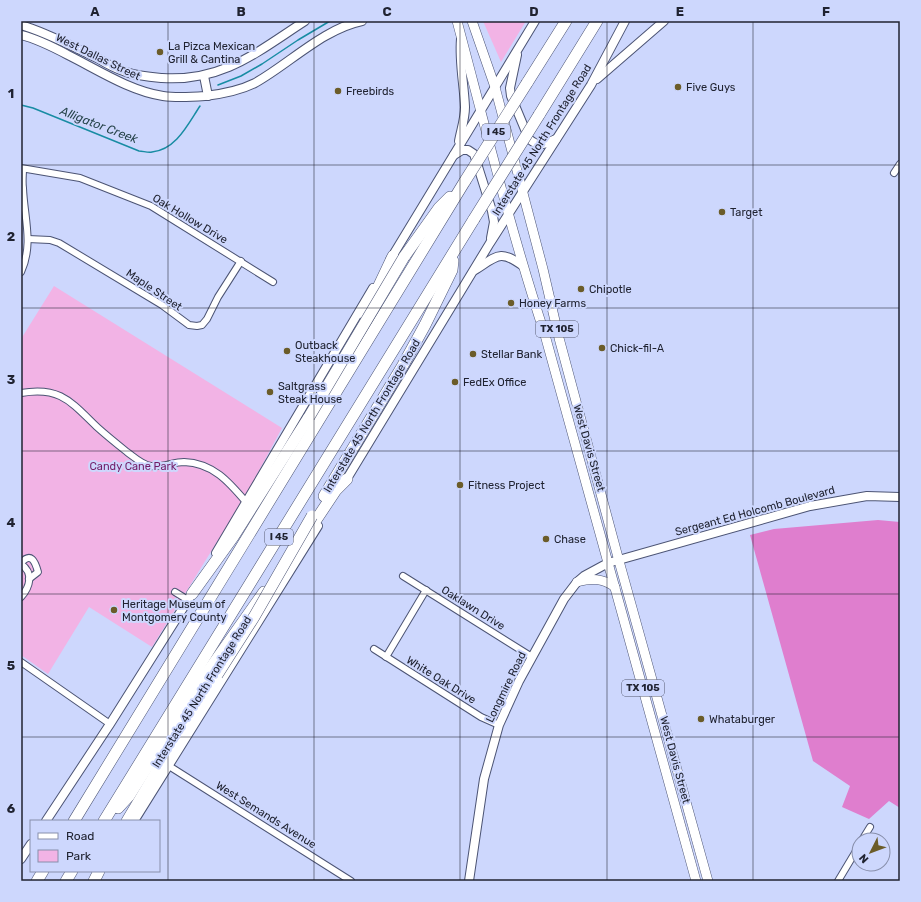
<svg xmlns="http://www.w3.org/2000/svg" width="921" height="902" viewBox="0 0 921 902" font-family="Rubik,sans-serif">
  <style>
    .green { fill: #f2b3e5 }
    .forest { fill: #df7ece }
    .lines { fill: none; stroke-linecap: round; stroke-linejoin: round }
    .stream { stroke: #188ca3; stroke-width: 1.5 }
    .street-casing { stroke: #4c5474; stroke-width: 8 }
    .secondary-casing { stroke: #4c5474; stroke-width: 10 }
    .primary-casing { stroke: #4c5474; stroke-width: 10 }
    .highway-casing { stroke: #4c5474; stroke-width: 12 }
    .street { stroke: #fff; stroke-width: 6 }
    .secondary { stroke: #fff; stroke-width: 8 }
    .primary { stroke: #fff; stroke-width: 9 }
    .highway { stroke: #fff; stroke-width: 11 }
    .highway-bridge-casing { stroke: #4c5474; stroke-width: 12; stroke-linecap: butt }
    .highway-bridge { stroke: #fff; stroke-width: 11 }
    .grid { fill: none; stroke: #202331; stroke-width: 1; stroke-opacity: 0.55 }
    .poi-dot { fill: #6b5c29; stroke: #cdd7fd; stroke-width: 1.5 }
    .labels { text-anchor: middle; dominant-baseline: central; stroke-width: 4; stroke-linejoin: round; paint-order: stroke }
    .shield { fill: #cdd7fd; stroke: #54596e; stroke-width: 1 }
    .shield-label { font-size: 10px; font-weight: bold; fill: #202331 }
    .poi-label { font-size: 11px; fill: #202331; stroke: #cdd7fd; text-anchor: start }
    .street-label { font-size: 11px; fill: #202331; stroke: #cdd7fd }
    .park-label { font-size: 11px; fill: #721c67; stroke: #cdd7fd }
    .water-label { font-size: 12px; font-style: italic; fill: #28454c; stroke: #cdd7fd }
    .neatline { fill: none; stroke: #202331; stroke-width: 1.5 }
    .grid-label { font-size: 13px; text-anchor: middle; font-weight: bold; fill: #202331 }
  </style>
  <rect width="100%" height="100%" fill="#cdd7fd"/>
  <g class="green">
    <path d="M 483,21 L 526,21 L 501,62 Z"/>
    <path d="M 54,286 L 282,428 L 246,495 L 152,647 L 89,607 L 48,674 L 21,655 L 21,562 L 24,558 L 21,556 L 21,339 Z"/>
  </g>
  <path class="forest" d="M 878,520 L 900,522 L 900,808 L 889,801 L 869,819 L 842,807 L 850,786 L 813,761 L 750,535 L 774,529 Z"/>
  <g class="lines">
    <g class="stream">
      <path d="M 218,85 L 241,76 L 262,64 L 298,40 L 330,21"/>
      <path d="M 21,105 L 33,108 L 139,151 C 143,151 148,153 152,152 C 176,150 188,124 200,106"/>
    </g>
    <defs>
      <g id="street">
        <path d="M 21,168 L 80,178 L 151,206 L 273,282"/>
        <path d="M 894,173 L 900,164"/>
        <path d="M 28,239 L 50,240 L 59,243 L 162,305 L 189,325 L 197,326 L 202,325 L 207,319 L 218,297 L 241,261"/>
        <path d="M 21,272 C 34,244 24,217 23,188 C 22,181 23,175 23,169"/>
        <path d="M 21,393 C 60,386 71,402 97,427 C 107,436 117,444 127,452 C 134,457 142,465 151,466 C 162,468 173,462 184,462 C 213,463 229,482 246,502"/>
        <path d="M 21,563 C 31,552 35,561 38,572 L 29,579"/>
        <path d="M 21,564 C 34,573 30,587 21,597"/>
        <path d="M 403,576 L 532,657"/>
        <path d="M 175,592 L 188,600"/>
        <path d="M 374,649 L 481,717 L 499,725"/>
        <path d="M 386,657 L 426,590"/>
        <path d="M 21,662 L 110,724"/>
        <path d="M 169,766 L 351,881"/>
        <path d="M 862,840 L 870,827"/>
        <path d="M 838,881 L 859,846"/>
      </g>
      <g id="secondary">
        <path d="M 21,25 C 48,33 73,47 99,59 C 107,64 117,69 126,72 C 137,76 150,77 162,78 C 223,82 257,52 305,21"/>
        <path d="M 21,35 C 37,39 53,47 68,55 C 98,70 130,91 163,96 C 177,98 191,97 205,96 C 222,94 239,91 255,83 C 289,64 323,29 362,21"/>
        <path d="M 517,55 L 510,88 L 511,96 L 529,139 C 540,148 544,144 556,139"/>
        <path d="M 204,76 L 208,96"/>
        <path d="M 597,79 L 664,21"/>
        <path d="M 459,141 C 461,130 465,119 465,107 C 464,84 459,62 461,39"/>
        <path d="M 454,155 L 462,150 L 468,150 L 474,154 L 492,211 L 494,222 L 491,238"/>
        <path d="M 390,260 L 535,21"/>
        <path d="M 475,270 C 497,256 500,249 523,266"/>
        <path d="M 345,482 L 490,243 L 591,85 L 625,21"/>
        <path d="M 216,553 L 373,288"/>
        <path d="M 46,821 L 110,724 L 195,589"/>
        <path d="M 134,821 L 318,526"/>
        <path d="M 21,859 L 31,844"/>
        <path d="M 469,881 L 484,779 L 499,725 L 519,681 L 564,599 L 577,582 L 584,576 L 608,563 L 810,506 L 867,496 L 900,497"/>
      </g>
      <g id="primary">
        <path d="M 457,21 C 485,126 511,232 545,335 L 696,881"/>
        <path d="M 472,21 L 495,87 L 543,269 L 559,338 L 619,561 L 708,881"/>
        <path d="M 577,582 C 592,578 602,578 615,587"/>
      </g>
      <g id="highway">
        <path d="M 527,83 L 566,21"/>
        <path d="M 539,115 L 597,21"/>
        <path d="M 404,257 L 439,208 L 450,197"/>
        <path d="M 365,315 L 393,256"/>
        <path d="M 324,496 L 403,365 L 425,325 L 452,270 L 453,261"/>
        <path d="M 304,538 L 336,490 L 347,479"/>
        <path d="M 192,594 L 233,537 L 309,417"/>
        <path d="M 118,808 L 129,796 L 204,677 L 264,592"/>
        <path d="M 74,821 L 465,181"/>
        <path d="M 104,821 L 474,219"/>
        <path d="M 127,821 L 170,749 L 217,675"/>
        <path d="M 37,881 L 43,871"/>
        <path d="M 66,881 L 72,871"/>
        <path d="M 94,881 L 99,871"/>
      </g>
    </defs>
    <use href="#street" class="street-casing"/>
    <use href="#secondary" class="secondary-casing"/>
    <use href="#primary" class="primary-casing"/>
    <use href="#highway" class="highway-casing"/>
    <use href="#street" class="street"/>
    <use href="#secondary" class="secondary"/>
    <use href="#primary" class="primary"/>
    <use href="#highway" class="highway"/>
    <defs>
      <g id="highway-bridge">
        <path d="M 465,181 L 527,83"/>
        <path d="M 474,219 L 539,115"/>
        <path d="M 309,417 L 404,257"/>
        <path d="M 217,675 L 254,617 L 312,516"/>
      </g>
    </defs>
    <use href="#highway-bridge" class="highway-bridge-casing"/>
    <use href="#highway-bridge" class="highway-bridge"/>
  </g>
  <path class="grid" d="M 168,21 L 168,881M 314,21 L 314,881M 460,21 L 460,881M 607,21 L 607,881M 753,21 L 753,881M 21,165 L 900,165M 21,308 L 900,308M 21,451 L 900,451M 21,594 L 900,594M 21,737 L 900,737"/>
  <g class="poi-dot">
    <circle cx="160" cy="52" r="4"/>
    <circle cx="678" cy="87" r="4"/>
    <circle cx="338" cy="91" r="4"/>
    <circle cx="722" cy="212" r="4"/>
    <circle cx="581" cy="289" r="4"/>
    <circle cx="511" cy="303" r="4"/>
    <circle cx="602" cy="348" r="4"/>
    <circle cx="287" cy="351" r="4"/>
    <circle cx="473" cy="354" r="4"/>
    <circle cx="455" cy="382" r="4"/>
    <circle cx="270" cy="392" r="4"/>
    <circle cx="460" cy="485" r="4"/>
    <circle cx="546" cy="539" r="4"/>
    <circle cx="114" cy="610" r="4"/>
    <circle cx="701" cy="719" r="4"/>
  </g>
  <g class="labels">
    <g class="shield">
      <rect x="482" y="124" width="28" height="16" rx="3"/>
      <rect x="536" y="321" width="42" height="16" rx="3"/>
      <rect x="265" y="529" width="28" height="16" rx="3"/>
      <rect x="622" y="680" width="42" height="16" rx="3"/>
    </g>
    <g class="shield-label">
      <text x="496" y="132">I 45</text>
      <text x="557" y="329">TX 105</text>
      <text x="279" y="537">I 45</text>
      <text x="643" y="688">TX 105</text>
    </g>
    <g class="poi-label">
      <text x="168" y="46">La Pizca Mexican<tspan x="168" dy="13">Grill &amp; Cantina</tspan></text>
      <text x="686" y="87">Five Guys</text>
      <text x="346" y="91">Freebirds</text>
      <text x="730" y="212">Target</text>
      <text x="589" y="289">Chipotle</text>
      <text x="519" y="303">Honey Farms</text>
      <text x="295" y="345">Outback<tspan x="295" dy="13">Steakhouse</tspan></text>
      <text x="610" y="348">Chick-fil-A</text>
      <text x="481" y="354">Stellar Bank</text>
      <text x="463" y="382">FedEx Office</text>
      <text x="278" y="386">Saltgrass<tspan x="278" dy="13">Steak House</tspan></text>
      <text x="468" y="485">Fitness Project</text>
      <text x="554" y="539">Chase</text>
      <text x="122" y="604">Heritage Museum of<tspan x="122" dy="13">Montgomery County</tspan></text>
      <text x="709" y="719">Whataburger</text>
    </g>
    <g class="street-label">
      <text transform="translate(98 57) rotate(26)">West Dallas Street</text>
      <text transform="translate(542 140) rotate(-58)">Interstate 45 North Frontage Road</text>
      <text transform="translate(190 219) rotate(31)">Oak Hollow Drive</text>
      <text transform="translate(154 290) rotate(34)">Maple Street</text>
      <text transform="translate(372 416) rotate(-59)">Interstate 45 North Frontage Road</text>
      <text transform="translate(589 448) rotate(74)">West Davis Street</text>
      <text transform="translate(755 511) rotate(-15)">Sergeant Ed Holcomb Boulevard</text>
      <text transform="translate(473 608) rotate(32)">Oaklawn Drive</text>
      <text transform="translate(441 680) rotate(32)">White Oak Drive</text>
      <text transform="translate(506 687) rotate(-64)">Longmire Road</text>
      <text transform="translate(202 692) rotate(-58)">Interstate 45 North Frontage Road</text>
      <text transform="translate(675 760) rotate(75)">West Davis Street</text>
      <text transform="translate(266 815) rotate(32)">West Semands Avenue</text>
    </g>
    <g class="park-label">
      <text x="133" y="466">Candy Cane Park</text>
    </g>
    <g class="water-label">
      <text transform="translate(99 125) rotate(21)">Alligator Creek</text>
    </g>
  </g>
  <rect width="921" height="902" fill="none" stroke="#cdd7fd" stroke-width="44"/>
  <rect x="30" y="820" width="130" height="52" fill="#cdd7fd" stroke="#888fab"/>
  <rect x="38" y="833" width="20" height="6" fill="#ffffff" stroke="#888fab"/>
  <text x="66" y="840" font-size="12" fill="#202331">Road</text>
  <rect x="38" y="850" width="20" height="12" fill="#f2b3e5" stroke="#888fab"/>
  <text x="66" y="860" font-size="12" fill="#202331">Park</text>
  <g transform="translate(871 852) rotate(228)"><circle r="19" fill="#cdd7fd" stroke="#888fab"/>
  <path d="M0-3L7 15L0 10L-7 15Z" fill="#6b5c29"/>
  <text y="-6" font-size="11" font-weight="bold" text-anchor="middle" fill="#202331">N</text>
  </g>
  <rect x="22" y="22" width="877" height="858" class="neatline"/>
  <g class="grid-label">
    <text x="95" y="16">A</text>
    <text x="241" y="16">B</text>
    <text x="387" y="16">C</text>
    <text x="534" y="16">D</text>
    <text x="680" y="16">E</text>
    <text x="826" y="16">F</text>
    <text x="11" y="98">1</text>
    <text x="11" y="241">2</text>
    <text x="11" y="384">3</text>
    <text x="11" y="527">4</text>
    <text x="11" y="670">5</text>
    <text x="11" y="813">6</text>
  </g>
</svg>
